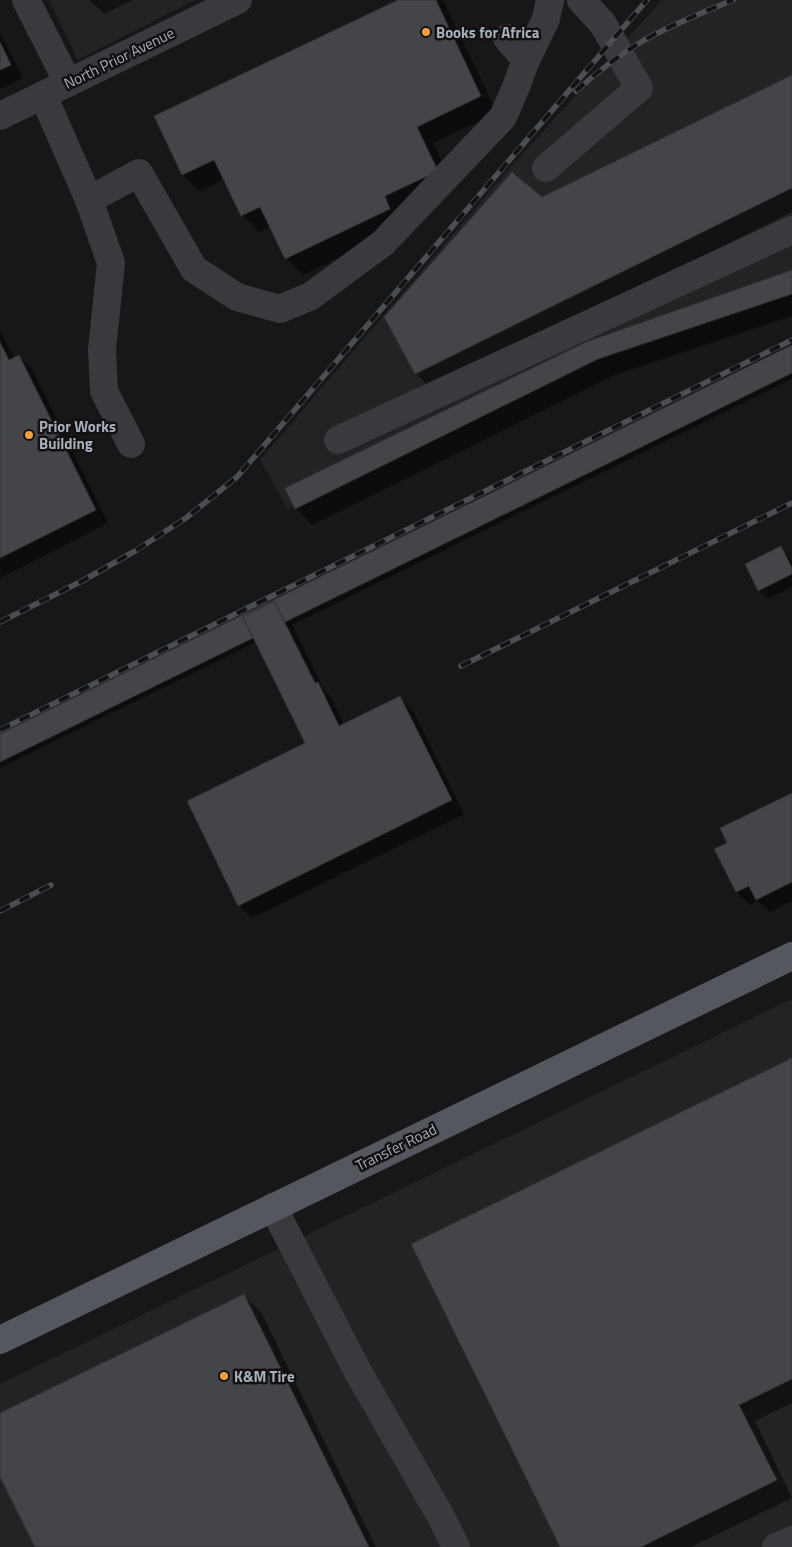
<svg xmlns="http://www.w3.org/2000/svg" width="792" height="1547" viewBox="0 0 792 1547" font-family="'Titillium Web',sans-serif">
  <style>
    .built { fill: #232326 }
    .shadow { fill: #0007 }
    .building { fill: #434549; stroke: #313235 }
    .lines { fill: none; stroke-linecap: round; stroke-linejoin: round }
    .minor { stroke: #383a3e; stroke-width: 28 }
    .major { stroke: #54575d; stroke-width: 28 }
    .rail-casing { stroke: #4b4e53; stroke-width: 5.5 }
    .rail { stroke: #121214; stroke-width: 4; stroke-dasharray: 11; stroke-linecap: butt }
    .poi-dot { fill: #f19f38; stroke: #121214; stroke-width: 2 }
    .labels { text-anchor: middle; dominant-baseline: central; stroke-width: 5; stroke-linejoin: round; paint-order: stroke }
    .poi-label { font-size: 15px; font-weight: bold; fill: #a9b0b9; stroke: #121214; text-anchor: start }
    .street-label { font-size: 15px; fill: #a9b0b9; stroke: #121214 }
  </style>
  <rect width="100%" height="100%" fill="#171719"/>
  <g class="built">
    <path d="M 49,0 L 195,0 L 78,60 Z"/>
    <path d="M 662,0 L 792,0 L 792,293 L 596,356 L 288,510 L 260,460 L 508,170 Z"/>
    <path d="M 792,999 L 792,1547 L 0,1547 L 0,1384 Z"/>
  </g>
  <g class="shadow">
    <path d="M 89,0 L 133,0 L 104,14 Z"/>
    <path d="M 401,0 L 442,0 L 445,4 L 497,113 L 433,143 L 454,188 L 406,226 L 303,275 L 286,258 L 271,226 L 259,232 L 242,215 L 225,179 L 200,191 L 183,175 L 156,117 Z"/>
    <path d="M 0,33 L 23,78 L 0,89 Z"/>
    <path d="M 792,77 L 792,212 L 432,390 L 416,373 L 542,199 Z"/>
    <path d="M 792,272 L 792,316 L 615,375 L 312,525 L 296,508 L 286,489 Z"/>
    <path d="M 0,331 L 14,358 L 19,356 L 32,369 L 108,523 L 0,578 Z"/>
    <path d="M 792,346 L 792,379 L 292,625 L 324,690 L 330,696 L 344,725 L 400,698 L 413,711 L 464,814 L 252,918 L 239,905 L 306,743 L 256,642 L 0,768 L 0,735 Z"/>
    <path d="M 781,547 L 792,561 L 792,587 L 768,599 L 759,590 Z"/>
    <path d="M 792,794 L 792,901 L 770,912 L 758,901 L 750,905 L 737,892 L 729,843 Z"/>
    <path d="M 792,1059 L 792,1403 L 755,1421 L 792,1498 L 691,1547 L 561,1547 Z"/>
    <path d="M 244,1296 L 261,1312 L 376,1547 L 36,1547 L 0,1474 L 0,1415 Z"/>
  </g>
  <g class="building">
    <path d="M 398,0 L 436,0 L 481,96 L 417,127 L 438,171 L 385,196 L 390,209 L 285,259 L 260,207 L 241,216 L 214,160 L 182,175 L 154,116 Z"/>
    <path d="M 0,42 L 11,65 L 0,70 Z"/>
    <path d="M 792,75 L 792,188 L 415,374 L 384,317 L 512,172 L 542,197 Z"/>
    <path d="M 792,270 L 792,294 L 598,359 L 295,509 L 285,488 L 586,342 Z"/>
    <path d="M 0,342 L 9,360 L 19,355 L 96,510 L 0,558 Z"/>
    <path d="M 792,345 L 792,373 L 285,622 L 274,601 L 243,617 L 253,638 L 0,762 L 0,734 Z"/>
    <path d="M 781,546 L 792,568 L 792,574 L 758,591 L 745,564 Z"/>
    <path d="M 274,601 L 315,683 L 318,682 L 339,726 L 400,696 L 452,800 L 238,906 L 187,801 L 305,743 L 243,617 Z"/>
    <path d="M 792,793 L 792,882 L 756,900 L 749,886 L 736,892 L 714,849 L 727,843 L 720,828 Z"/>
    <path d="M 792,1058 L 792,1379 L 739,1405 L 777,1480 L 641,1547 L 560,1547 L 411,1244 Z"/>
    <path d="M 244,1294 L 369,1547 L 35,1547 L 0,1477 L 0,1413 Z"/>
  </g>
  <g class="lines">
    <g class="minor">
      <path d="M 26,0 L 68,83"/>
      <path d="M 526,60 L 546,19 L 550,0"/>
      <path d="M 43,95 L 89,200 L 111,263 L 102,349 L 104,391 L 131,444"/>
      <path d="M 0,116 L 238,0"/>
      <path d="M 546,168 L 639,88 L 603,24 L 581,0"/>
      <path d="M 89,200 L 139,173 L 194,269 L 237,297 L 280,309 L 311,296 L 383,243 L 503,117 L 516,87 L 526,60 L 507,38"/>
      <path d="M 338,440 L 792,230"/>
      <path d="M 273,1207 L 357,1370 L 440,1515 L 456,1547"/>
      <path d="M 776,1547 L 792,1540"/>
    </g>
    <path class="major" d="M 0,1340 L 792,956"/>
    <defs>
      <g id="rail">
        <path d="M 576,91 C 596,73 618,56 641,42 C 670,25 702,13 733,0"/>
        <path d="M 0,622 L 84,580 L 135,551 L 186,518 L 237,477 L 647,0"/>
        <path d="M 461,666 L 792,503"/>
        <path d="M 0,730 L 792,340"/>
        <path d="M 0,911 L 51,885"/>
      </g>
    </defs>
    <use href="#rail" class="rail-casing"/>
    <use href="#rail" class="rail"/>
  </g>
  <g class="poi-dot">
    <circle cx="426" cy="32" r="5"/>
    <circle cx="29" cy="435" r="5"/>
    <circle cx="224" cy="1376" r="5"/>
  </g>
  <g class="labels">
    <g class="poi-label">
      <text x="436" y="32">Books for Africa</text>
      <text x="39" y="426">Prior Works<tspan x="39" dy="17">Building</tspan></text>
      <text x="234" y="1376">K&amp;M Tire</text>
    </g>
    <g class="street-label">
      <text transform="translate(119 58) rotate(-26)">North Prior Avenue</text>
      <text transform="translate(396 1147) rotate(-26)">Transfer Road</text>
    </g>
  </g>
</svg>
